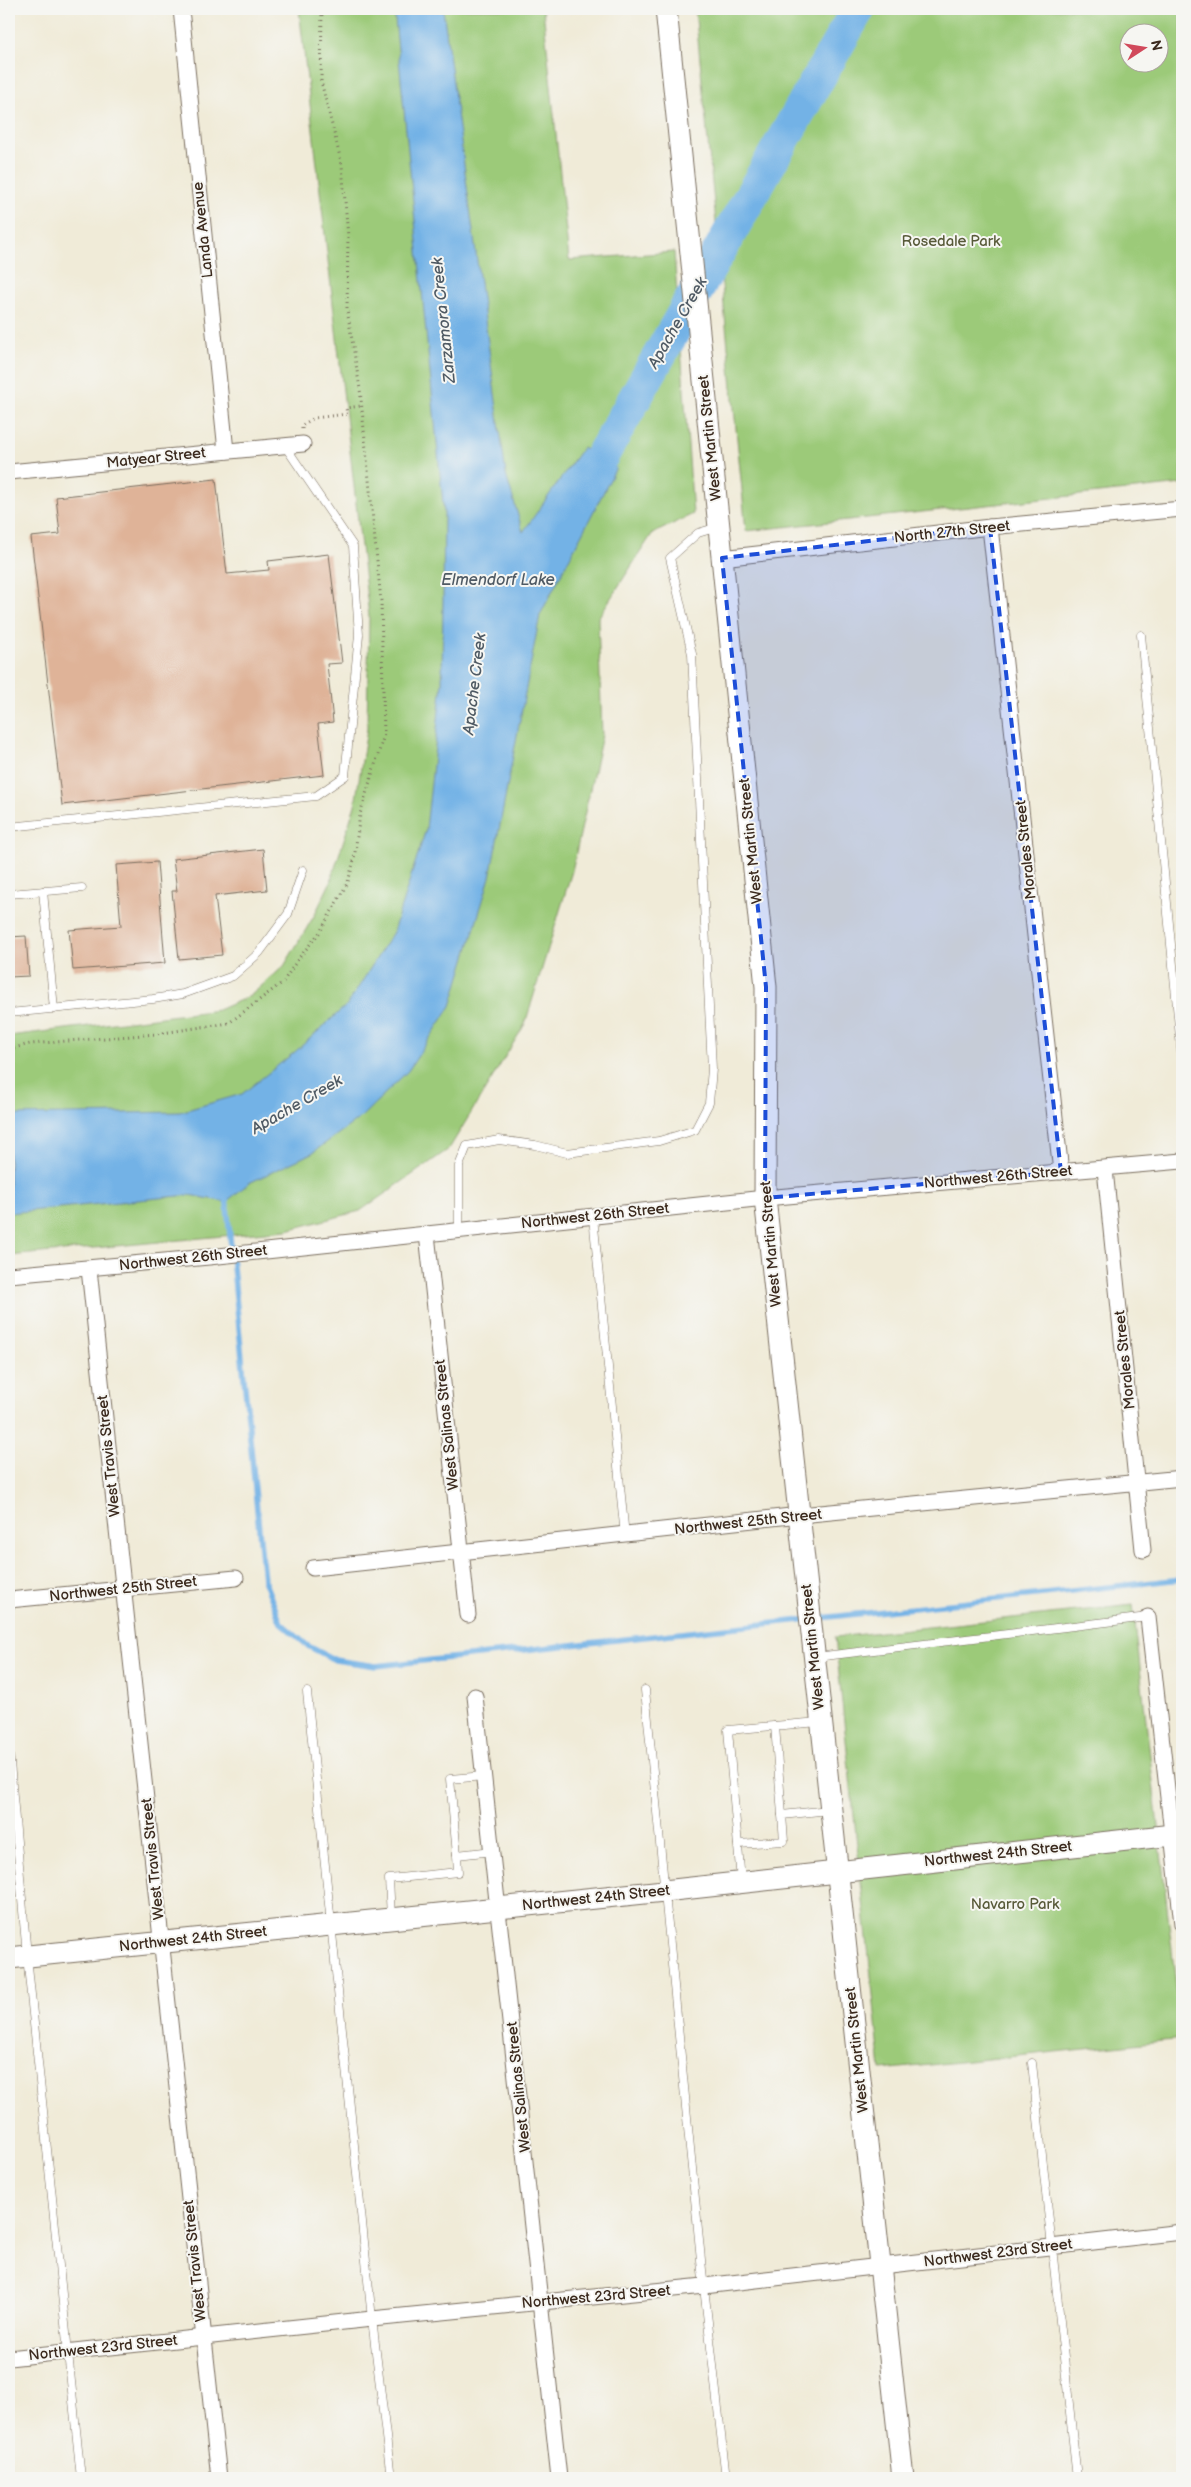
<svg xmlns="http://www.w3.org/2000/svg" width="1191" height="2487" viewBox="0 0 1191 2487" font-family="'Balsamiq Sans',sans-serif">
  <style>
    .green { fill: #9cca79; stroke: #6c7a4c; fill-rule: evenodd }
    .water { fill: #73b2e6; stroke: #576e82 }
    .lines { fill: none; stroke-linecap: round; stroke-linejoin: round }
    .stream { stroke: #73b2e6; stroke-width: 5.5 }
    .river { stroke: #73b2e6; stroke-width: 34 }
    .building { fill: #dfb398 }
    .lane-casing { stroke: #7a6e5f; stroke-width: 9 }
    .street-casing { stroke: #7a6e5f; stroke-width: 17 }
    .secondary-casing { stroke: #7a6e5f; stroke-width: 23 }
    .path { stroke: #7a6e5f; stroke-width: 3; stroke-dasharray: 1 4; stroke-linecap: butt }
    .lane { stroke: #fff; stroke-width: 8 }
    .street { stroke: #fff; stroke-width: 15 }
    .secondary { stroke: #fff; stroke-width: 21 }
    .marked { fill: #1d4ed8; fill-opacity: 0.2; stroke: #1d4ed8; stroke-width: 4; stroke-dasharray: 10 6; stroke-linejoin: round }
    .labels { text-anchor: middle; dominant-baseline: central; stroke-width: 4; stroke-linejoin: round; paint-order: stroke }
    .street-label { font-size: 15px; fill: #3b2a1e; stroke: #f6f6f2 }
    .park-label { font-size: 15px; fill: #585a39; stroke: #f6f6f2 }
    .water-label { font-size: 16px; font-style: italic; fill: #4f5a64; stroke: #f6f6f2 }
  </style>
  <rect width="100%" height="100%" fill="#f6f6f2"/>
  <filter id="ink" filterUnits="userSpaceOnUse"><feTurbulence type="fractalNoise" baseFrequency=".02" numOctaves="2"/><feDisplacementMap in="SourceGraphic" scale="10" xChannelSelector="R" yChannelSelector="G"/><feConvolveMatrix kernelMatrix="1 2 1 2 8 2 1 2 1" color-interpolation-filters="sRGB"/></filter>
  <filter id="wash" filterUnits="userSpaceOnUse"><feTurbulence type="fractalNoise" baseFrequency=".0096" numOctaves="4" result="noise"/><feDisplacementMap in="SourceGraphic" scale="20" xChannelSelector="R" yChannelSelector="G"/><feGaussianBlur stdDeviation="1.12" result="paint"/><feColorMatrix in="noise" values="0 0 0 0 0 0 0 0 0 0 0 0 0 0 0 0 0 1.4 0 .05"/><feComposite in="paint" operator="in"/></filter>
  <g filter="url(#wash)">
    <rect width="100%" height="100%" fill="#f0ebd8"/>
    <g class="green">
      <path d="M 299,9 L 543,9 L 569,260 L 674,252 L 693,514 L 652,534 L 598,618 L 602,735 L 572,871 L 525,1024 L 449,1149 L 360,1211 L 287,1230 L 9,1256 L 9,1036 L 218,1010 L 250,996 L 284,966 L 314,916 L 330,883 L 355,805 L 367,729 L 369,616 Z"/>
      <path d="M 695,9 L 1182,9 L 1182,484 L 746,531 ZM 1128,32 L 1158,32 L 1158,62 L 1128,62 Z"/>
      <path d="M 1133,1605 L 1182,2039 L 881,2070 L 835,1637 Z"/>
    </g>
    <path class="water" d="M 394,9 L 443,9 L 506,475 L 523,532 L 583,447 L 616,468 L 540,615 L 490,877 L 451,1006 L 408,1071 L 360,1118 L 312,1153 L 249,1183 L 226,1202 L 189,1195 L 9,1213 L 9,1115 L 180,1112 L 242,1094 L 296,1051 L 348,1004 L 393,932 L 426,829 L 442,683 L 444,514 Z"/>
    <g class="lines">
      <path class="stream" d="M 226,1196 L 264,1580 L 281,1623 L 308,1646 L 335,1660 L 376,1666 L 1182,1579"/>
      <path class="river" d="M 573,497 L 600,459 L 858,9"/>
    </g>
    <g id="blocks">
      <g class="building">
        <path d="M 216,479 L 227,574 L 269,570 L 268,561 L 329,554 L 342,663 L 327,664 L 333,722 L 318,724 L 324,775 L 62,805 L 31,537 L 60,534 L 56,497 Z"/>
        <path d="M 263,849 L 267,890 L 215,896 L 222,955 L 179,959 L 172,891 L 177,891 L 173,859 Z"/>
        <path d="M 157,862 L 165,963 L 73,970 L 69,930 L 121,926 L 116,865 Z"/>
        <path d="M 26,936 L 29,976 L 9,977 L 9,937 Z"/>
      </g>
    </g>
  </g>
  <g filter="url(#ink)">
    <use href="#blocks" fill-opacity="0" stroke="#7a6e5f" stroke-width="1"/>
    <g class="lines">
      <defs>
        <g id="lane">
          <path d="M 1141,635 L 1182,1058"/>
          <path d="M 9,827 L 316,796 L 345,776 L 359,635 L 353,546 L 285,446"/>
          <path d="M 43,891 L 54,1009"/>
          <path d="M 9,894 L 82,888"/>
          <path d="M 9,1013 L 153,999 L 183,994 L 233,976 L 259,953 L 288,914 L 303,870"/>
          <path d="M 593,1217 L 625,1536"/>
          <path d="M 459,1231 L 459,1166 L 467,1146 L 499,1140 L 535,1145 L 567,1153 L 659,1141 L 695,1130 L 709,1103 L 712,1069 L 692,654 L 670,558 L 698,533 L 718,527"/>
          <path d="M 816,1657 L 1148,1617"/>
          <path d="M 645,1690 L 702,2270 L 726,2478"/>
          <path d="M 307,1692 L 372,2319 L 391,2478"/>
          <path d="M 775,1726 L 782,1815"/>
          <path d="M 9,1751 L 27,1956 L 81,2478"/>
          <path d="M 484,1776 L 450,1779 L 457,1855 L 493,1851"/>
          <path d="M 738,1844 L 784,1841 L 782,1815 L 829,1810"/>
          <path d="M 741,1881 L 728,1730 L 819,1722"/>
          <path d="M 391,1917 L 389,1879 L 458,1872 L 457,1855"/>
          <path d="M 1032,2063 L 1077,2478"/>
        </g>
        <g id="street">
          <path d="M 181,9 L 226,451"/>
          <path d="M 9,472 L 303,444"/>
          <path d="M 990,527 L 1061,1172"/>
          <path d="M 722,558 L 990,527 L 1182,509"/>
          <path d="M 1105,1169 L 1143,1550"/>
          <path d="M 427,1234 L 468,1615"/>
          <path d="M 89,1269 L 219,2478"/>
          <path d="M 9,1275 L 209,1257 L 765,1198 L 1182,1161"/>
          <path d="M 313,1568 L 800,1515 L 1182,1478"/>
          <path d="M 9,1600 L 236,1578"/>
          <path d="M 1148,1617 L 1182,1924"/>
          <path d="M 475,1696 L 559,2478"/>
          <path d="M 9,2358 L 372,2319 L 704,2286 L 1182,2232"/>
        </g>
        <g id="secondary">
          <path d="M 666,9 L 766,987 L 765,1198 L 903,2478"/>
          <path d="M 9,1958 L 664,1891 L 1182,1834"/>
        </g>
      </defs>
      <use href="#lane" class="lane-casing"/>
      <use href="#street" class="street-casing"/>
      <use href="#secondary" class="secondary-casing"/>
      <g class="path">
        <path d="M 302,429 L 302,425 L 314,418 L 347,414 L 346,408 L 361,406"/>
        <path d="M 9,1049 L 30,1044 L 156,1034 L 229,1023 L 283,982 L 298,959 L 320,932 L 348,882 L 354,860 L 360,814 L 384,735 L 381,601 L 360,389 L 347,309 L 348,237 L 342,165 L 321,81 L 322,9"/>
      </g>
      <use href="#lane" class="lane"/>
      <use href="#street" class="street"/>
      <use href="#secondary" class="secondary"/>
    </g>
  </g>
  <path class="marked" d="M 990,527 L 1061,1172 L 765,1198 L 766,987 L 722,558 Z"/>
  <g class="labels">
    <g class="street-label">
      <text transform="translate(203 230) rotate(-96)">Landa Avenue</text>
      <text transform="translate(710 438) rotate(-96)">West Martin Street</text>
      <text transform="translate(156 458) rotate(-6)">Matyear Street</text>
      <text transform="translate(952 532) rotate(-6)">North 27th Street</text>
      <text transform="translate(751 841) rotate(-96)">West Martin Street</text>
      <text transform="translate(1026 850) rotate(-96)">Morales Street</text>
      <text transform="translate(998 1177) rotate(-5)">Northwest 26th Street</text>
      <text transform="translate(595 1216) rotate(-6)">Northwest 26th Street</text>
      <text transform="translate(771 1244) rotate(-95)">West Martin Street</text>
      <text transform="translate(193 1258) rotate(-6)">Northwest 26th Street</text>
      <text transform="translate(1125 1360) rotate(-96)">Morales Street</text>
      <text transform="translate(447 1425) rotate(-96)">West Salinas Street</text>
      <text transform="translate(109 1456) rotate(-96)">West Travis Street</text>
      <text transform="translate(748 1522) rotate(-6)">Northwest 25th Street</text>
      <text transform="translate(123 1589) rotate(-6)">Northwest 25th Street</text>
      <text transform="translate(813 1647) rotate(-96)">West Martin Street</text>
      <text transform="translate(998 1854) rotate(-6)">Northwest 24th Street</text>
      <text transform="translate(153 1859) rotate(-96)">West Travis Street</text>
      <text transform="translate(596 1898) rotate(-6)">Northwest 24th Street</text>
      <text transform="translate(193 1939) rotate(-6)">Northwest 24th Street</text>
      <text transform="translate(857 2050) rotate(-96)">West Martin Street</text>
      <text transform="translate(519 2087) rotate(-96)">West Salinas Street</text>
      <text transform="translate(998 2253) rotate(-7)">Northwest 23rd Street</text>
      <text transform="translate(195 2261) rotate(-96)">West Travis Street</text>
      <text transform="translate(596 2297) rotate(-5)">Northwest 23rd Street</text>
      <text transform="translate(103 2348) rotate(-6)">Northwest 23rd Street</text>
    </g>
    <g class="park-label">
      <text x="951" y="241">Rosedale Park</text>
      <text x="1015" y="1904">Navarro Park</text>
    </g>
    <g class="water-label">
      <text transform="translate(444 320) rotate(-96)">Zarzamora Creek</text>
      <text transform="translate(678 323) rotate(-60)">Apache Creek</text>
      <text x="498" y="580">Elmendorf Lake</text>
      <text transform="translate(475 684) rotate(-83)">Apache Creek</text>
      <text transform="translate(297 1105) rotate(-30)">Apache Creek</text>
    </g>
  </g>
  <rect width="1191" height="2487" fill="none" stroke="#f6f6f2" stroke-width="30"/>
  <g transform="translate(1144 48) rotate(78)"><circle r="24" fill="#f6f6f2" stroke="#aba49d"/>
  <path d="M0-4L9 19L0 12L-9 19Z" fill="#d1495b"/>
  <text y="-8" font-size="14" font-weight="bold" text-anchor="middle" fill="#3b2a1e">N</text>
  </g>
</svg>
